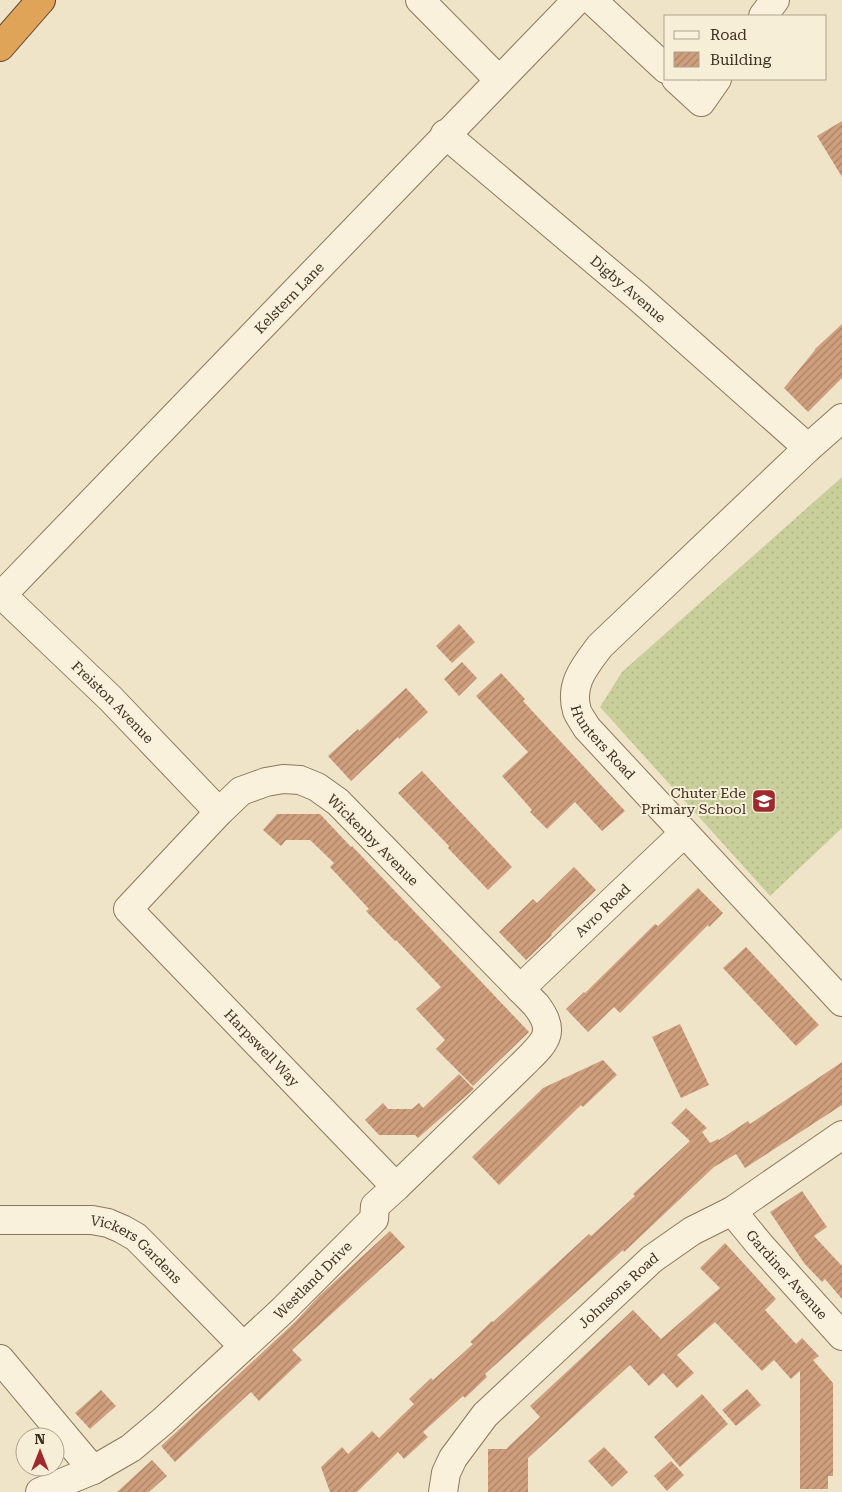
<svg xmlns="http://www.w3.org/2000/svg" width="842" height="1492" viewBox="0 0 842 1492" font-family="'Roboto Serif',serif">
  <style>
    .grass { fill: url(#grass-dots) }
    .building { fill: url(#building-hatch) }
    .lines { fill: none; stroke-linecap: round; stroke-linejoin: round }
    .minor-casing { stroke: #8d765c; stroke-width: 30 }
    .highway-casing { stroke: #5b4430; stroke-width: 30 }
    .minor { stroke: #faf1dc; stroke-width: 28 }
    .highway { stroke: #e0a458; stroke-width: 28 }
    .labels { text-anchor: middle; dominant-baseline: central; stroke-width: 4; stroke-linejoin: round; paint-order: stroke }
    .street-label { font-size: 14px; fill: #3d2e20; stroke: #f7eed8 }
    .poi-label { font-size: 14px; fill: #3d2e20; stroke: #f7eed8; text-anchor: end }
  </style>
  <defs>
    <pattern id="grass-dots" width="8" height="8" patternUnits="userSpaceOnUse" patternTransform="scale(1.25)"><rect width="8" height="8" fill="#c9cf9b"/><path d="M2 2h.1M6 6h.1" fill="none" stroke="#aeb285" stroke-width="1.8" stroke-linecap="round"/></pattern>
    <pattern id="building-hatch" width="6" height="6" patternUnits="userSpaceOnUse" patternTransform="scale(1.25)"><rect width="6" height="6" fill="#cf9f7d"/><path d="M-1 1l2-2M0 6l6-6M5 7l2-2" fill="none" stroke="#a98266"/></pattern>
  </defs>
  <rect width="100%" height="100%" fill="#f0e4c8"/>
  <path class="grass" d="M 842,477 L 842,828 L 770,896 L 600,707 L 622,672 Z"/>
  <g class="building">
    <path d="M 842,121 L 842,177 L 817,136 Z"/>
    <path d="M 842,324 L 842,378 L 808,412 L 784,388 L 815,350 L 815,349 Z"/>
    <path d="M 459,624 L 475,642 L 452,663 L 436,646 Z"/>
    <path d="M 462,662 L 477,678 L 459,696 L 444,679 Z"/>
    <path d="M 501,673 L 525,699 L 523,701 L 625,811 L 602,831 L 575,802 L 547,829 L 530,812 L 532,810 L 502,776 L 528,752 L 476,696 Z"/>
    <path d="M 406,688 L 428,712 L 399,739 L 398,737 L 351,781 L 328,756 L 358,729 L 359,731 Z"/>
    <path d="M 422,771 L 512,867 L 488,890 L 448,848 L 449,846 L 398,793 Z"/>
    <path d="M 277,814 L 320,814 L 351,847 L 352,846 L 529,1032 L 473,1086 L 436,1049 L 445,1040 L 416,1009 L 441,987 L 396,940 L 395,941 L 366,911 L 369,909 L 330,867 L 334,863 L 310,840 L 286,840 L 281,846 L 263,830 Z"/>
    <path d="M 574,867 L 596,890 L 551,934 L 552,935 L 526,960 L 499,932 L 533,899 L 537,903 Z"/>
    <path d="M 698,888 L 723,913 L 709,927 L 708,925 L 620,1013 L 614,1007 L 588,1032 L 566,1009 L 584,992 L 585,993 L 655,924 L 658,926 Z"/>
    <path d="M 746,947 L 819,1025 L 796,1046 L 723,968 Z"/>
    <path d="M 680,1024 L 709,1085 L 681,1098 L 652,1037 Z"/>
    <path d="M 603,1060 L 617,1075 L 583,1107 L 581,1105 L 499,1185 L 472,1157 L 543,1088 Z"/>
    <path d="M 842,1062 L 842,1105 L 745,1168 L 736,1154 L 714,1167 L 624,1252 L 623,1250 L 485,1374 L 487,1377 L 465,1398 L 463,1396 L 423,1432 L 428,1437 L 404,1459 L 398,1452 L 357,1492 L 330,1492 L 321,1467 L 342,1447 L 348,1454 L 372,1431 L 379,1438 L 414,1404 L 409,1399 L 431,1378 L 433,1380 L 473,1344 L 470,1342 L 492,1321 L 493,1322 L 589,1234 L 591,1236 L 635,1196 L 633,1194 L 690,1141 L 671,1123 L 686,1108 L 707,1128 L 702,1132 L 710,1143 L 718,1139 L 719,1140 L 748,1121 L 750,1124 Z"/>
    <path d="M 459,1074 L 474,1089 L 418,1138 L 415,1135 L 379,1135 L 365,1120 L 383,1103 L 388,1109 L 412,1109 L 419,1103 L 423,1108 Z"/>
    <path d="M 802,1191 L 827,1227 L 814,1236 L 842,1266 L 842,1299 L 825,1279 L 822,1282 L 804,1263 L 770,1212 Z"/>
    <path d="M 390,1231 L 405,1247 L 292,1350 L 302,1360 L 259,1401 L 251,1392 L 175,1462 L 161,1446 L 221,1391 L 295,1322 L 319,1296 Z"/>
    <path d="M 725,1243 L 776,1299 L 765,1310 L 796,1344 L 802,1338 L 819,1356 L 813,1360 L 833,1383 L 833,1476 L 828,1476 L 828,1489 L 800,1489 L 800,1371 L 791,1379 L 774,1360 L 762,1371 L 715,1322 L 677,1355 L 694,1373 L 677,1388 L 663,1373 L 649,1386 L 630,1365 L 528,1458 L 528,1492 L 488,1492 L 488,1449 L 506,1449 L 540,1417 L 530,1406 L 633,1310 L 661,1339 L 720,1288 L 700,1268 Z"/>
    <path d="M 747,1389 L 761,1405 L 736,1426 L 722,1410 Z"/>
    <path d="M 101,1390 L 116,1406 L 90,1429 L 75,1413 Z"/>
    <path d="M 702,1394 L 728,1424 L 680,1467 L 654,1437 Z"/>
    <path d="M 604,1447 L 628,1472 L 612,1487 L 588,1461 Z"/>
    <path d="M 152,1460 L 167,1476 L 149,1492 L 117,1492 Z"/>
    <path d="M 671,1461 L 684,1475 L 667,1491 L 654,1476 Z"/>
  </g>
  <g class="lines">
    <defs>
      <g id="minor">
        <path d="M 420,0 L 499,80"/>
        <path d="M 592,0 L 666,69"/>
        <path d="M 763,16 L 775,0"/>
        <path d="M 676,79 L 701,102 L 717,79"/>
        <path id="s1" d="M 445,134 L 638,297 L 808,448"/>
        <path id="s2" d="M 842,418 L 808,448 L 600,646 C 585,666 569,684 577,711 C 579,716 584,723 587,728 L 842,1002"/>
        <path id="s3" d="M 2,595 L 111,699 L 219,812"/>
        <path id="s4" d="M 0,597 L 577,0"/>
        <path id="s5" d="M 520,989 L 684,833"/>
        <path id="s6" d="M 732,1211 L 760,1245 L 842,1336"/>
        <path id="s7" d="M 0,1220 L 92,1220 L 108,1223 L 122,1229 L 136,1237 L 147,1248 L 243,1346"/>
        <path d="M 0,1359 L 93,1470"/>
        <path id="s8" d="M 40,1492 L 93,1470 L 131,1448 L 163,1421 L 283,1310 L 374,1219 L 375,1206 L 396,1187 L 523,1064 C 544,1043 558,1033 536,1005 L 338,802 L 317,787 L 300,780 L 283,779 L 266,782 L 241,791 L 219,812 L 128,909 L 396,1187"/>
        <path id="s9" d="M 443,1492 L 446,1473 L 453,1458 L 485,1415 L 652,1259 L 692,1231 L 732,1211 L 842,1135"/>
      </g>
      <path id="highway" d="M 0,47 L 41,0"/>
    </defs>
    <use href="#minor" class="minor-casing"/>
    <use href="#highway" class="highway-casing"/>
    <use href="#minor" class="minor"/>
    <use href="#highway" class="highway"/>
  </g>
  <defs>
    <symbol id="school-square" viewBox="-11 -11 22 22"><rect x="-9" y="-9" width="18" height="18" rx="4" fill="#9e2a2b" stroke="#f7eed8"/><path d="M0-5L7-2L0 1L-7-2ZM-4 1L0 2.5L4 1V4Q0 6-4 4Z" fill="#fff"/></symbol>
  </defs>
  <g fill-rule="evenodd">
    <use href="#school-square" x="750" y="787" width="28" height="28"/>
  </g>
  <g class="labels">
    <g class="street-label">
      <text stroke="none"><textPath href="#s1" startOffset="240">Digby Avenue</textPath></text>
      <text stroke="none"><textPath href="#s4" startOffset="416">Kelstern Lane</textPath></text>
      <text stroke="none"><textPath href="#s3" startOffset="154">Freiston Avenue</textPath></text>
      <text stroke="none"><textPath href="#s2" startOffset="445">Hunters Road</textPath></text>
      <text transform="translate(373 840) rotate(45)">Wickenby Avenue</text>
      <text stroke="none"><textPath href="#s5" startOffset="114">Avro Road</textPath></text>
      <text stroke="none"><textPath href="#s8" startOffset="1469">Harpswell Way</textPath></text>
      <text stroke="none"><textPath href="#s7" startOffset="146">Vickers Gardens</textPath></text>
      <text stroke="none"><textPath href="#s6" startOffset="84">Gardiner Avenue</textPath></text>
      <text stroke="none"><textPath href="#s8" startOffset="349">Westland Drive</textPath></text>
      <text stroke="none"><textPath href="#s9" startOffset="272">Johnsons Road</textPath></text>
    </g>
    <g class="poi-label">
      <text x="746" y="793">Chuter Ede<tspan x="746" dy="16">Primary School</tspan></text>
    </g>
  </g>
  <rect x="664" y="15" width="162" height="65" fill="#f7eed8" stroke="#ada18e"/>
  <rect x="674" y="31" width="25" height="8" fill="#faf1dc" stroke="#ada18e"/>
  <text x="710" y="40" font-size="15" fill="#3d2e20">Road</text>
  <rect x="674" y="52" width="25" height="15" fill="url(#building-hatch)" stroke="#ada18e"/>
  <text x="710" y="65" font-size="15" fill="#3d2e20">Building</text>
  <g transform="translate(40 1452)"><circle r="24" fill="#f7eed8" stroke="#ada18e"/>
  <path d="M0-4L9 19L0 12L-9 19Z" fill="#9e2a2b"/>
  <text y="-8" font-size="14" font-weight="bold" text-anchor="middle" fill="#3d2e20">N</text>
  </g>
</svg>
